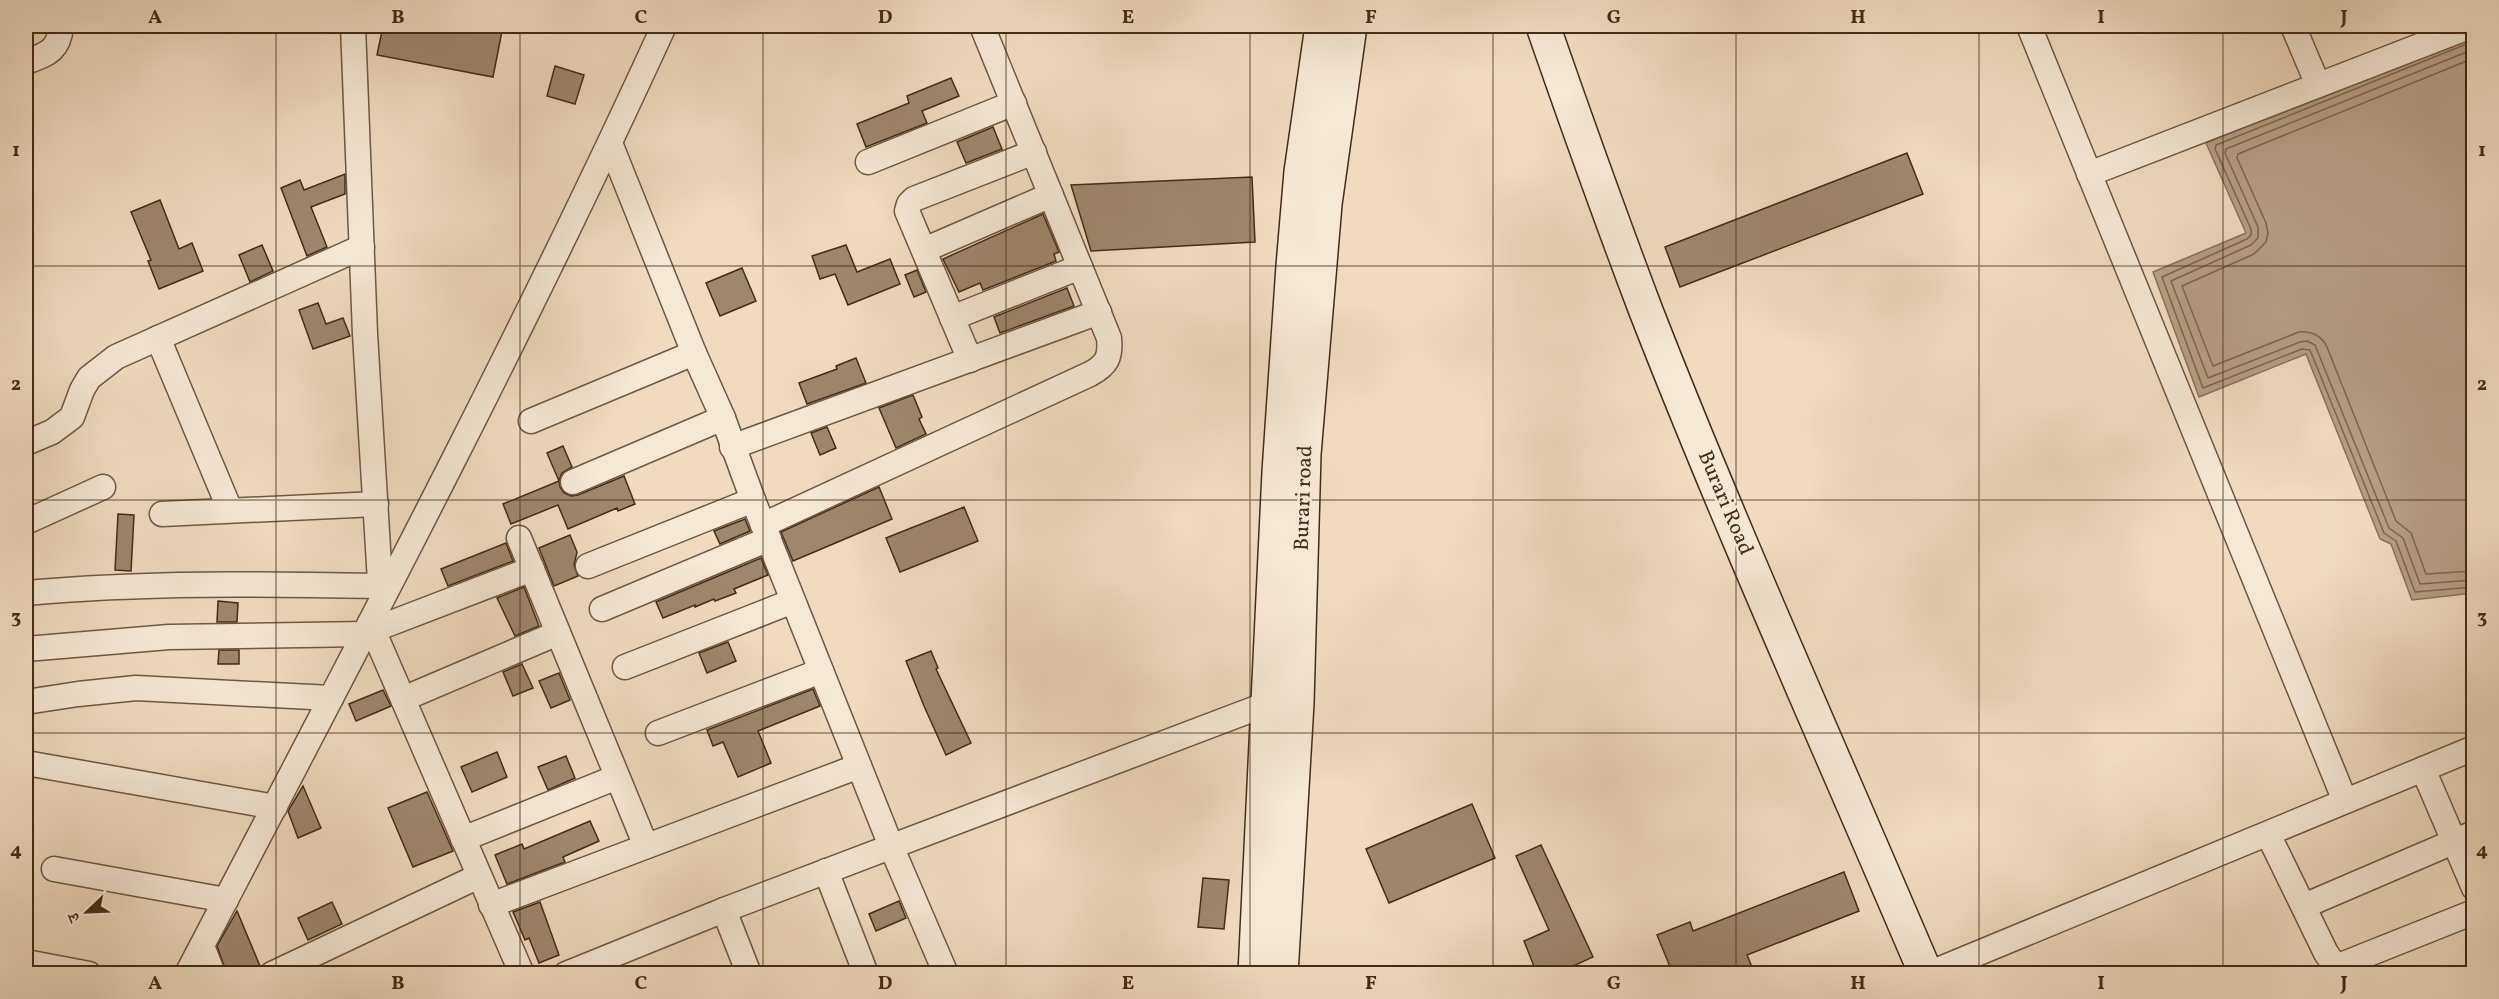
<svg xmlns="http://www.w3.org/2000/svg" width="2499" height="999" viewBox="0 0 2499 999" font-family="Vollkorn,'Noto Serif Devanagari',serif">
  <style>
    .water { fill: #b69f86; stroke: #897159; stroke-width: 1.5 }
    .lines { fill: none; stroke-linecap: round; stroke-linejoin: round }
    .shore { stroke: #7e654e; stroke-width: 1.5 }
    .building { fill: #9e876e; stroke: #452b15; stroke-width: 1.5 }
    .minor-casing { stroke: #705740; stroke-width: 27 }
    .secondary-casing { stroke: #452b15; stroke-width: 36 }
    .minor { stroke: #f5e8d6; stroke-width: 24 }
    .secondary { stroke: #f5e8d6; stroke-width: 33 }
    .grid { fill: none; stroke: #452b15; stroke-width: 1.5; stroke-opacity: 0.55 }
    .labels { text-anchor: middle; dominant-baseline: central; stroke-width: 5; stroke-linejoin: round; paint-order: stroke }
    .street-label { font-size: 21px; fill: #452b15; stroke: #f5e8d6 }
    .neatline { fill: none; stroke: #452b15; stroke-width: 2 }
    .grid-label { font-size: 20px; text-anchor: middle; font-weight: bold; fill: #452b15 }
  </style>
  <rect width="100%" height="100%" fill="#f0dbc0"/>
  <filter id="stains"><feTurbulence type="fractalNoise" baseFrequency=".00333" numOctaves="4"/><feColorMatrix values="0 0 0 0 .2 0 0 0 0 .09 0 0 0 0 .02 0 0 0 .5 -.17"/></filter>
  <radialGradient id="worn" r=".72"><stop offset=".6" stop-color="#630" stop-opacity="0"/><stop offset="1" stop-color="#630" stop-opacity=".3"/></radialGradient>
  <path class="water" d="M 2473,34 L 2473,593 L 2412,600 L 2391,544 L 2380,539 L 2306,354 L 2199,397 L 2153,272 L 2246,233 L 2206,143 Z"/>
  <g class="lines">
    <g class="shore">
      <path d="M 2474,41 L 2216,145 L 2215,149 L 2251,229 L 2251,235 L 2247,239 L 2162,277 L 2203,388 L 2302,349 L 2310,350 L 2384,533 L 2396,541 L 2415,592 L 2474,587"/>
      <path d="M 2474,49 L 2226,149 L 2225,153 L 2258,227 L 2258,238 L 2251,245 L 2171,281 L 2208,378 L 2300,342 L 2307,341 L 2315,345 L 2389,528 L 2403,538 L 2420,584 L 2474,580"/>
      <path d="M 2474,58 L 2238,154 L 2237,158 L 2266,223 L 2268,233 L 2266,242 L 2254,254 L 2182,286 L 2213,366 L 2299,332 C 2312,331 2321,335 2327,347 L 2396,521 L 2411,533 L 2426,574 L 2474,571"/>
    </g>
  </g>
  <g class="building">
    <path d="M 383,26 L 503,26 L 493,77 L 377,55 Z"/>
    <path d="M 555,66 L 584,75 L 575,104 L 547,96 Z"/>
    <path d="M 951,78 L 959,96 L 922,111 L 927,123 L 866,147 L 857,124 L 909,103 L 907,96 Z"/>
    <path d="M 993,127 L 1002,149 L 966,163 L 957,142 Z"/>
    <path d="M 1907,153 L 1923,194 L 1680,287 L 1665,247 Z"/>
    <path d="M 345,174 L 345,194 L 311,207 L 327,247 L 307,256 L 281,188 L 300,180 L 304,190 Z"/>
    <path d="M 1252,177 L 1255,242 L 1091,251 L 1071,185 Z"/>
    <path d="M 160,200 L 179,249 L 192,243 L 203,271 L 159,289 L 148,261 L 151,260 L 131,212 Z"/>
    <path d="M 1043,214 L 1059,252 L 1054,254 L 1056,261 L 983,290 L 980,283 L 959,292 L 943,259 Z"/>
    <path d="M 262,245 L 273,271 L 250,282 L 239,255 Z"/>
    <path d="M 846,245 L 857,272 L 890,259 L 900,284 L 848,305 L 835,274 L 820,279 L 812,256 Z"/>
    <path d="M 742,268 L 756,301 L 720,316 L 706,283 Z"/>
    <path d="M 917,270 L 926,292 L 914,297 L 905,275 Z"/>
    <path d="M 1067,288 L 1074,306 L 1000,333 L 994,317 Z"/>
    <path d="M 318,303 L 326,324 L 343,318 L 350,336 L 313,349 L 299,310 Z"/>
    <path d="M 856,358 L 866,383 L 807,404 L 799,383 L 837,369 L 836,366 Z"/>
    <path d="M 913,395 L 922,417 L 919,419 L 926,434 L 896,448 L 879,408 Z"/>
    <path d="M 827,427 L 836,448 L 820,455 L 811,433 Z"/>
    <path d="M 563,446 L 572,467 L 562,473 L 559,480 L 560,487 L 564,493 L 571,496 L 578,495 L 624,476 L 635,504 L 618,511 L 617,508 L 568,529 L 558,505 L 511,524 L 503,504 L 559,481 L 547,453 Z"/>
    <path d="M 879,487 L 892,519 L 793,561 L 781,532 Z"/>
    <path d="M 964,507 L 978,541 L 900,572 L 886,538 Z"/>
    <path d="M 118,514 L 134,515 L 131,571 L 115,570 Z"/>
    <path d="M 745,519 L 750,531 L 720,544 L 714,531 Z"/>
    <path d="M 570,535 L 577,552 L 574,565 L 578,576 L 554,586 L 539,548 Z"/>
    <path d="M 506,543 L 513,561 L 448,586 L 441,569 Z"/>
    <path d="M 761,558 L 768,575 L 734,589 L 736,593 L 715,601 L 714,599 L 695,607 L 695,605 L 663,618 L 656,602 Z"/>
    <path d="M 524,587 L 539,626 L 515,636 L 497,598 Z"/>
    <path d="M 218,601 L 238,603 L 237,622 L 217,622 Z"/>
    <path d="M 728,642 L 736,661 L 707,673 L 699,653 Z"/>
    <path d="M 219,650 L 239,650 L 239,664 L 218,664 Z"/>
    <path d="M 931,651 L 938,668 L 936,669 L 971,743 L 946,755 L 924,706 L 906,661 Z"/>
    <path d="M 522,664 L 533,688 L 513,696 L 503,672 Z"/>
    <path d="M 559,673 L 570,700 L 551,708 L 539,681 Z"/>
    <path d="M 813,689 L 820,706 L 758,731 L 771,763 L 738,777 L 723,742 L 713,746 L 707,730 Z"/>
    <path d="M 383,690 L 391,706 L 356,721 L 349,704 Z"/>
    <path d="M 497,752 L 507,777 L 472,792 L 461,767 Z"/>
    <path d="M 566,756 L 575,778 L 548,790 L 538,767 Z"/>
    <path d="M 303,786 L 321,828 L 298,838 L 288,811 Z"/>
    <path d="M 427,792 L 453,851 L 413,867 L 388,808 Z"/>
    <path d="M 1472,804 L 1495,858 L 1389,903 L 1366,849 Z"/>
    <path d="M 590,821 L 599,841 L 563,857 L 565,862 L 507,884 L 495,855 L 522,844 L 524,849 Z"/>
    <path d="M 1541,845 L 1593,957 L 1556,974 L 1537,974 L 1524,941 L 1549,930 L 1516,856 Z"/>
    <path d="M 1844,872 L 1859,911 L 1747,955 L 1755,974 L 1673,974 L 1657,935 L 1690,922 L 1693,931 Z"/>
    <path d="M 1203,878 L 1229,880 L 1224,929 L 1198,927 Z"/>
    <path d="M 899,901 L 906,918 L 876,931 L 869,914 Z"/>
    <path d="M 332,902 L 342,924 L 308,940 L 298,918 Z"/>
    <path d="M 540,902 L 559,955 L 539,963 L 529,938 L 525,940 L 513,912 Z"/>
    <path d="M 237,911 L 260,966 L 258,974 L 227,974 L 217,946 Z"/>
  </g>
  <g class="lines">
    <defs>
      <g id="minor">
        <path d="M 353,26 L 365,334 L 381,598"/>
        <path d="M 2029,26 L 2345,801"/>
        <path d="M 2293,26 L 2318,85"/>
        <path d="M 26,62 C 47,54 59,51 61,26"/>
        <path d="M 610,143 L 694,353 L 723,418 L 753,500 L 891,846 L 946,974"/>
        <path d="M 868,162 L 1014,103"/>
        <path d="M 2089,174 L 2471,26"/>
        <path d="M 924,250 L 1051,195"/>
        <path d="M 952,318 L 1080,267"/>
        <path d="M 158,338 L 230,510"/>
        <path d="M 970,360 L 907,211 L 909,204 L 914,199 L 1034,152"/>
        <path d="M 531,421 L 694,353"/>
        <path d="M 26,443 L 52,432 L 72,417 L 82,390 L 89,378 L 116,357 L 362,247"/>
        <path d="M 732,447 L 1099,312"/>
        <path d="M 573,482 L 723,418"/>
        <path d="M 162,514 L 376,504"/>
        <path d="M 26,522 L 103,487"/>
        <path d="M 763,525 L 1090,374 C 1107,365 1111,357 1109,338 L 982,26"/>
        <path d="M 519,538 L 646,846"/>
        <path d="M 588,566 L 753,500"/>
        <path d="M 26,593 C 144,582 262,584 381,586"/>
        <path d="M 602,609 L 769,539"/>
        <path d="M 370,623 L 522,974"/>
        <path d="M 373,630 L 532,569"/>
        <path d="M 26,649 L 169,637 L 365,634"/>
        <path d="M 625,667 L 793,601"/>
        <path d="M 403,699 L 558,633"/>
        <path d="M 26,702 L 78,694 L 136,688 L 331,698"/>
        <path d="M 658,733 L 821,671"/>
        <path d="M 26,763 L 275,807"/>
        <path d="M 2423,769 L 2474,888"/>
        <path d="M 2268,834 L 2326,953 L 2333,963 L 2341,965 L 2474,912"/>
        <path d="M 463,839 L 617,777"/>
        <path d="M 54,869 L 226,900"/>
        <path d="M 826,871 L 866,974"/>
        <path d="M 491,905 L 859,766"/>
        <path d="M 2304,906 L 2474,833"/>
        <path d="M 202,946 L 213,974"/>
        <path d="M 26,962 L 89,974"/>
        <path d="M 187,974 C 351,660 517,347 664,26"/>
        <path d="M 272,974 L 479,876"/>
        <path d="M 566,974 L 724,910"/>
        <path d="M 749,974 L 724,910 L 1267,704 L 1281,704"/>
        <path d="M 1928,974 L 2474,748"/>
      </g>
      <g id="secondary">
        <path d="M 1543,26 C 1576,121 1610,216 1646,311 C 1733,534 1832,753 1926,974"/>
        <path d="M 1255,974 L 1279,472 L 1293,266 L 1301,172 L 1322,26"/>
        <path d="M 1281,974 L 1297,703 L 1304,454 L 1325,204 L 1350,26"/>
      </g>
    </defs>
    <use href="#minor" class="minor-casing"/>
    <use href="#secondary" class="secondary-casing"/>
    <use href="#minor" class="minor"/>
    <use href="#secondary" class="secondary"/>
  </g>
  <path class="grid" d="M 276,26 L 276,974M 520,26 L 520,974M 763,26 L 763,974M 1006,26 L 1006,974M 1250,26 L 1250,974M 1493,26 L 1493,974M 1736,26 L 1736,974M 1979,26 L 1979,974M 2223,26 L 2223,974M 26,266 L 2474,266M 26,500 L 2474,500M 26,733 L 2474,733"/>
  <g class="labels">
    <g class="street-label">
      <text transform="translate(1304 498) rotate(-88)">Burari road</text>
      <text transform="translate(1725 503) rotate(67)">Burari Road</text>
    </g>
  </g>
  <rect width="2499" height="999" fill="none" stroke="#f0dbc0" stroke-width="66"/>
  <g transform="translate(87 912) rotate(247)" stroke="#f5e8d6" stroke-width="4.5" paint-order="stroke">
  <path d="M0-4.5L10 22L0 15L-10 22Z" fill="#452b15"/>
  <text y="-9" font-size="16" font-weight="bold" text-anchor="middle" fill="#452b15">उ</text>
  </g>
  <rect x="33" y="33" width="2433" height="933" class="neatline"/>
  <g class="grid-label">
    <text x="155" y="23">A</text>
    <text x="398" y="23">B</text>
    <text x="641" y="23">C</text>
    <text x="885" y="23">D</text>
    <text x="1128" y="23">E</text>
    <text x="1371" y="23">F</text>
    <text x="1614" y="23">G</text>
    <text x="1858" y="23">H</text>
    <text x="2101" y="23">I</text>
    <text x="2344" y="23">J</text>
    <text x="16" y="156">1</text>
    <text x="2482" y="156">1</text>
    <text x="16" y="390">2</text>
    <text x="2482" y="390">2</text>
    <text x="16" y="623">3</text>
    <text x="2482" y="623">3</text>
    <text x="16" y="856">4</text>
    <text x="2482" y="856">4</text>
    <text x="155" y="989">A</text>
    <text x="398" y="989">B</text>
    <text x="641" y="989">C</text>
    <text x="885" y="989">D</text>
    <text x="1128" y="989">E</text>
    <text x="1371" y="989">F</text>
    <text x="1614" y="989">G</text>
    <text x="1858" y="989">H</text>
    <text x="2101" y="989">I</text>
    <text x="2344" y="989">J</text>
  </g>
  <rect width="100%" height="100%" filter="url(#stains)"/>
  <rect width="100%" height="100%" fill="url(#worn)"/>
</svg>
